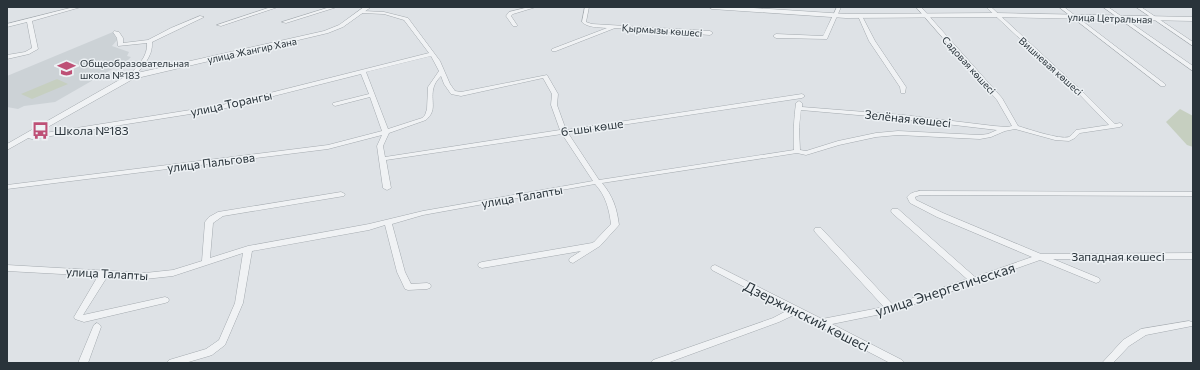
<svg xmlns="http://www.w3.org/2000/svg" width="1200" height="370" viewBox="0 0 1200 370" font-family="Commissioner,sans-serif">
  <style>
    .built { fill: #ccd2d6 }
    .green { fill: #c6cfc0 }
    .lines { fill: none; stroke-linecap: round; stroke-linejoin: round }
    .minor-casing { stroke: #a4aaaf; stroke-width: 1 }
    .tertiary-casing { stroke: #a4aaaf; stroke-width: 1 }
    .minor { fill: #f0f2f4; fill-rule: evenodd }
    .tertiary { fill: #f0f2f4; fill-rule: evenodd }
    .labels { text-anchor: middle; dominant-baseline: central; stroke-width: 3; stroke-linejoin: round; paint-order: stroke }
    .far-street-label { font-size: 10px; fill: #29333a; stroke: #edf1f4 }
    .far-poi-label { font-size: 10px; fill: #29333a; stroke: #edf1f4; text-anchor: start }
    .street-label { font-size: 12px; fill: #29333a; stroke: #edf1f4 }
    .poi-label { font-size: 12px; fill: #29333a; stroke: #edf1f4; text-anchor: start }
    .near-street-label { font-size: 14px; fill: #29333a; stroke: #edf1f4 }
  </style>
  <rect width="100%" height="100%" fill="#dee2e6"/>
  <path class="built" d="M 113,32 L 117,40 L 112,46 L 129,52 L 127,56 L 131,57 L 128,60 L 55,102 L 24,106 L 18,109 L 7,107 L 7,76 Z"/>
  <g class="green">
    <path d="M 57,79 L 68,84 L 32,99 L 21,94 Z"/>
    <path d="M 1180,109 L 1193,116 L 1193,147 L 1187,145 L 1166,122 Z"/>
  </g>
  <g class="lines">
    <defs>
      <g id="minor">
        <path d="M 74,7 L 81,7 L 32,21 L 38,49 L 29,54 L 7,59 L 7,55 L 25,52 L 32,48 L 27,22 L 7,27 L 7,24 Z"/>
        <path d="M 271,7 L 278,7 L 221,26 L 217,25 Z"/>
        <path d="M 330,7 L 337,7 L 286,23 L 282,22 Z"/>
        <path d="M 529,7 L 536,7 L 513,14 L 511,16 L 517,25 L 517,26 L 513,26 L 506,16 L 509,12 Z"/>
        <path d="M 585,7 L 589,7 L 586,22 L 592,24 L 710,31 L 713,33 L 710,35 L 615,28 L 556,51 L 552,51 L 552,49 L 607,28 C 598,27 588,28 582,22 Z"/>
        <path d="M 837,7 L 841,7 L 827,39 L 776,38 L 773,36 L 776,34 L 823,36 Z"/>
        <path d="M 916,7 L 921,7 L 1002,98 L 1018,126 C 1028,129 1060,140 1069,137 C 1072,135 1074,132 1076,130 L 1109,125 L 1080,95 L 986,7 L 991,7 L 1084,93 L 1115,124 L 1120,123 L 1123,125 L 1120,127 L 1080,133 L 1075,138 L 1069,141 L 1055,140 L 1015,129 L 1005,131 L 991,137 L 980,139 L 898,135 L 876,137 L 839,145 L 806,155 L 797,153 L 602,183 C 613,196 617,209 619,225 L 600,246 L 573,263 L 570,262 L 569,260 L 570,258 L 581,251 L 482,268 L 479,267 L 478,265 L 479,263 L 482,262 L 592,243 L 594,242 L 611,224 C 609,209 606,196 595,184 L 423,215 L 392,224 L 405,272 L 411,284 L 427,283 L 430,284 L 431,286 L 430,288 L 427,289 L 408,290 L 405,289 L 397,272 L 385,225 L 369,230 L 252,251 L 243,303 L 225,345 L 212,355 L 209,356 L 185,363 L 167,363 L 169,360 L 206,349 L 219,340 L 235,303 L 243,253 L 173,276 L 145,279 L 107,277 L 83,315 L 165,297 L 168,298 L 169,300 L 168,302 L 165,303 L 84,322 L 75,319 L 74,317 L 98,276 L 7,271 L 7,265 L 145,273 L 173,270 L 202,261 L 205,222 L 209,217 L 218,212 L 341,192 L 345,194 L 344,196 L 223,216 L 213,223 L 210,258 L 248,246 L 369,224 L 423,211 L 593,181 L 562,134 L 386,160 L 391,188 L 387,190 L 383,188 L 377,146 L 382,135 L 328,149 L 7,189 L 7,185 L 328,145 L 382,131 L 370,97 L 335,106 L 332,104 L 333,103 L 369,94 L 361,74 L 222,109 L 32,139 L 24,137 L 23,136 L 26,134 L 32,135 L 222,105 L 429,53 L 404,20 L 384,14 L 361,13 L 361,12 L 363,11 L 384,12 L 408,18 L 440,61 L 450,84 L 455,91 L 461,92 L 547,75 L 558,94 L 557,105 L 566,130 L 802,94 L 805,96 L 802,98 L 568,133 L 599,180 L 794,150 C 793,134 794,118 796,103 L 799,101 L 802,103 L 802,107 L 903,115 L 994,126 L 1007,127 L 1012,126 L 997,100 ZM 431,56 L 439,71 L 428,87 L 427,109 L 425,115 L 422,118 L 388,129 L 366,72 ZM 441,76 L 444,84 L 451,94 L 461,96 L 543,78 L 552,94 L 551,105 L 560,130 L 385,157 L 383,146 L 389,133 L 426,120 C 437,110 431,103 433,90 C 434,84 437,80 441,76 ZM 801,110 L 903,119 L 997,130 L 988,134 L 980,135 L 898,131 L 876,133 L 838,141 L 806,151 L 800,150 L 799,128 Z"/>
        <path d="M 1059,7 L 1064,7 L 1165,84 L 1165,86 L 1161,86 Z"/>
        <path d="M 1103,7 L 1108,7 L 1193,66 L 1193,71 Z"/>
        <path d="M 1136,7 L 1141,7 L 1193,42 L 1193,46 Z"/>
        <path d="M 858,15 L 862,16 L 875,41 L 906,87 L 905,93 L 901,93 L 900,87 L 869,41 L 858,16 Z"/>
        <path d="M 200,16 L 204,17 L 152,42 C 153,57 142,67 133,78 L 129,78 L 129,76 C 137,66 148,57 147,43 L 118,46 L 117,38 L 113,32 L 114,31 L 119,32 L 123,38 L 123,43 L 148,40 L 171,28 Z"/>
        <path d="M 919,191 L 1193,192 L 1193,196 L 920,195 L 915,197 L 916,200 L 943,213 L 1041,254 L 1193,253 L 1193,259 L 1053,259 L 1099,278 L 1100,280 L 1099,282 L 1096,283 L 1040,260 L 978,282 L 977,283 L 891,312 L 832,324 L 902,360 L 904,363 L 890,363 L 796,314 L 779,322 L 667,363 L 651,363 L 653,360 L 773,318 L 788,310 L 712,270 L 711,268 L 712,266 L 715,265 L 822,319 L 884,307 L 815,232 L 814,230 L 815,228 L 821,228 L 893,305 L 967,279 L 892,213 L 891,211 L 892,209 L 898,209 L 975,277 L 1032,257 L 937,217 L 910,203 L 907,197 C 910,193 914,192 919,191 Z"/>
        <path d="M 1189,321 L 1192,322 L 1193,323 L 1192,326 L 1146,335 L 1129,346 L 1113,363 L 1102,363 L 1123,340 L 1141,329 Z"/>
        <path d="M 97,323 L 100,325 L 101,327 L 88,363 L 78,363 L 93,327 L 94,325 Z"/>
      </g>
      <g id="tertiary">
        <path d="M 364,7 L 371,7 L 343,27 L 328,33 L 133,79 L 7,150 L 7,144 L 128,75 L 324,31 L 339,25 Z"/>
        <path d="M 709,7 L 739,7 L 846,14 L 996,13 L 1193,17 L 1193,21 L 996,17 L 846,18 L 712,9 Z"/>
      </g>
    </defs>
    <use href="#minor" class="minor-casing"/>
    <use href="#tertiary" class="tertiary-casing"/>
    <use href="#minor" class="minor"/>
    <use href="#tertiary" class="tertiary"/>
  </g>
  <defs>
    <symbol id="school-bare" viewBox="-9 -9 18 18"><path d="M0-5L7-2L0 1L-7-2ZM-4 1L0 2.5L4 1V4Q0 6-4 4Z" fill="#be5076" stroke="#edf1f4" stroke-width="2.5" paint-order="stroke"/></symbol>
    <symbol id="bus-bare" viewBox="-9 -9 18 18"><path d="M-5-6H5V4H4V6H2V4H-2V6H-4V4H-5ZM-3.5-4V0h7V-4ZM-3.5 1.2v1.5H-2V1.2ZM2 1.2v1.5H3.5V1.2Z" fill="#be5076" stroke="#edf1f4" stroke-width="2.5" paint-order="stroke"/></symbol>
  </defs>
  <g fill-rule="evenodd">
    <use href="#school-bare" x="54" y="56" width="25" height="25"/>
    <use href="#bus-bare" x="28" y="118" width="25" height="25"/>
  </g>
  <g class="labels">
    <g class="far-street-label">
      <text transform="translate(1110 18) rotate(2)">улица Цетральная</text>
      <text transform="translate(662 30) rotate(4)">Қырмызы көшесі</text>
      <text transform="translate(252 50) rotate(-12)">улица Жангир Хана</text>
      <text transform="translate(969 65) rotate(48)">Садовая көшесі</text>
      <text transform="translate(1051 66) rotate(42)">Вишневая көшесі</text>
    </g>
    <g class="far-poi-label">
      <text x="80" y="63">Общеобразовательная<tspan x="80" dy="12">школа №183</tspan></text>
    </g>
    <g class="street-label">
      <text transform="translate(231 103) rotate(-12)">улица Торангы</text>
      <text transform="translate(908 118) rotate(6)">Зелёная көшесі</text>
      <text transform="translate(592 127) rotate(-8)">6-шы көше</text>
      <text transform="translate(211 162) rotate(-7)">улица Пальгова</text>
      <text transform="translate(522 196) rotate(-10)">улица Талапты</text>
      <text x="1118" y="256">Западная көшесі</text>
      <text transform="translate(107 273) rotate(3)">улица Талапты</text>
    </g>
    <g class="poi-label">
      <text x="54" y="130">Школа №183</text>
    </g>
    <g class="near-street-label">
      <text transform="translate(945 289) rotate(-18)">улица Энергетическая</text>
      <text transform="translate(807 316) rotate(27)">Дзержинский көшесі</text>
    </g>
  </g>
  <rect width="1200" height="370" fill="none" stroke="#29333a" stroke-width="16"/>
</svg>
